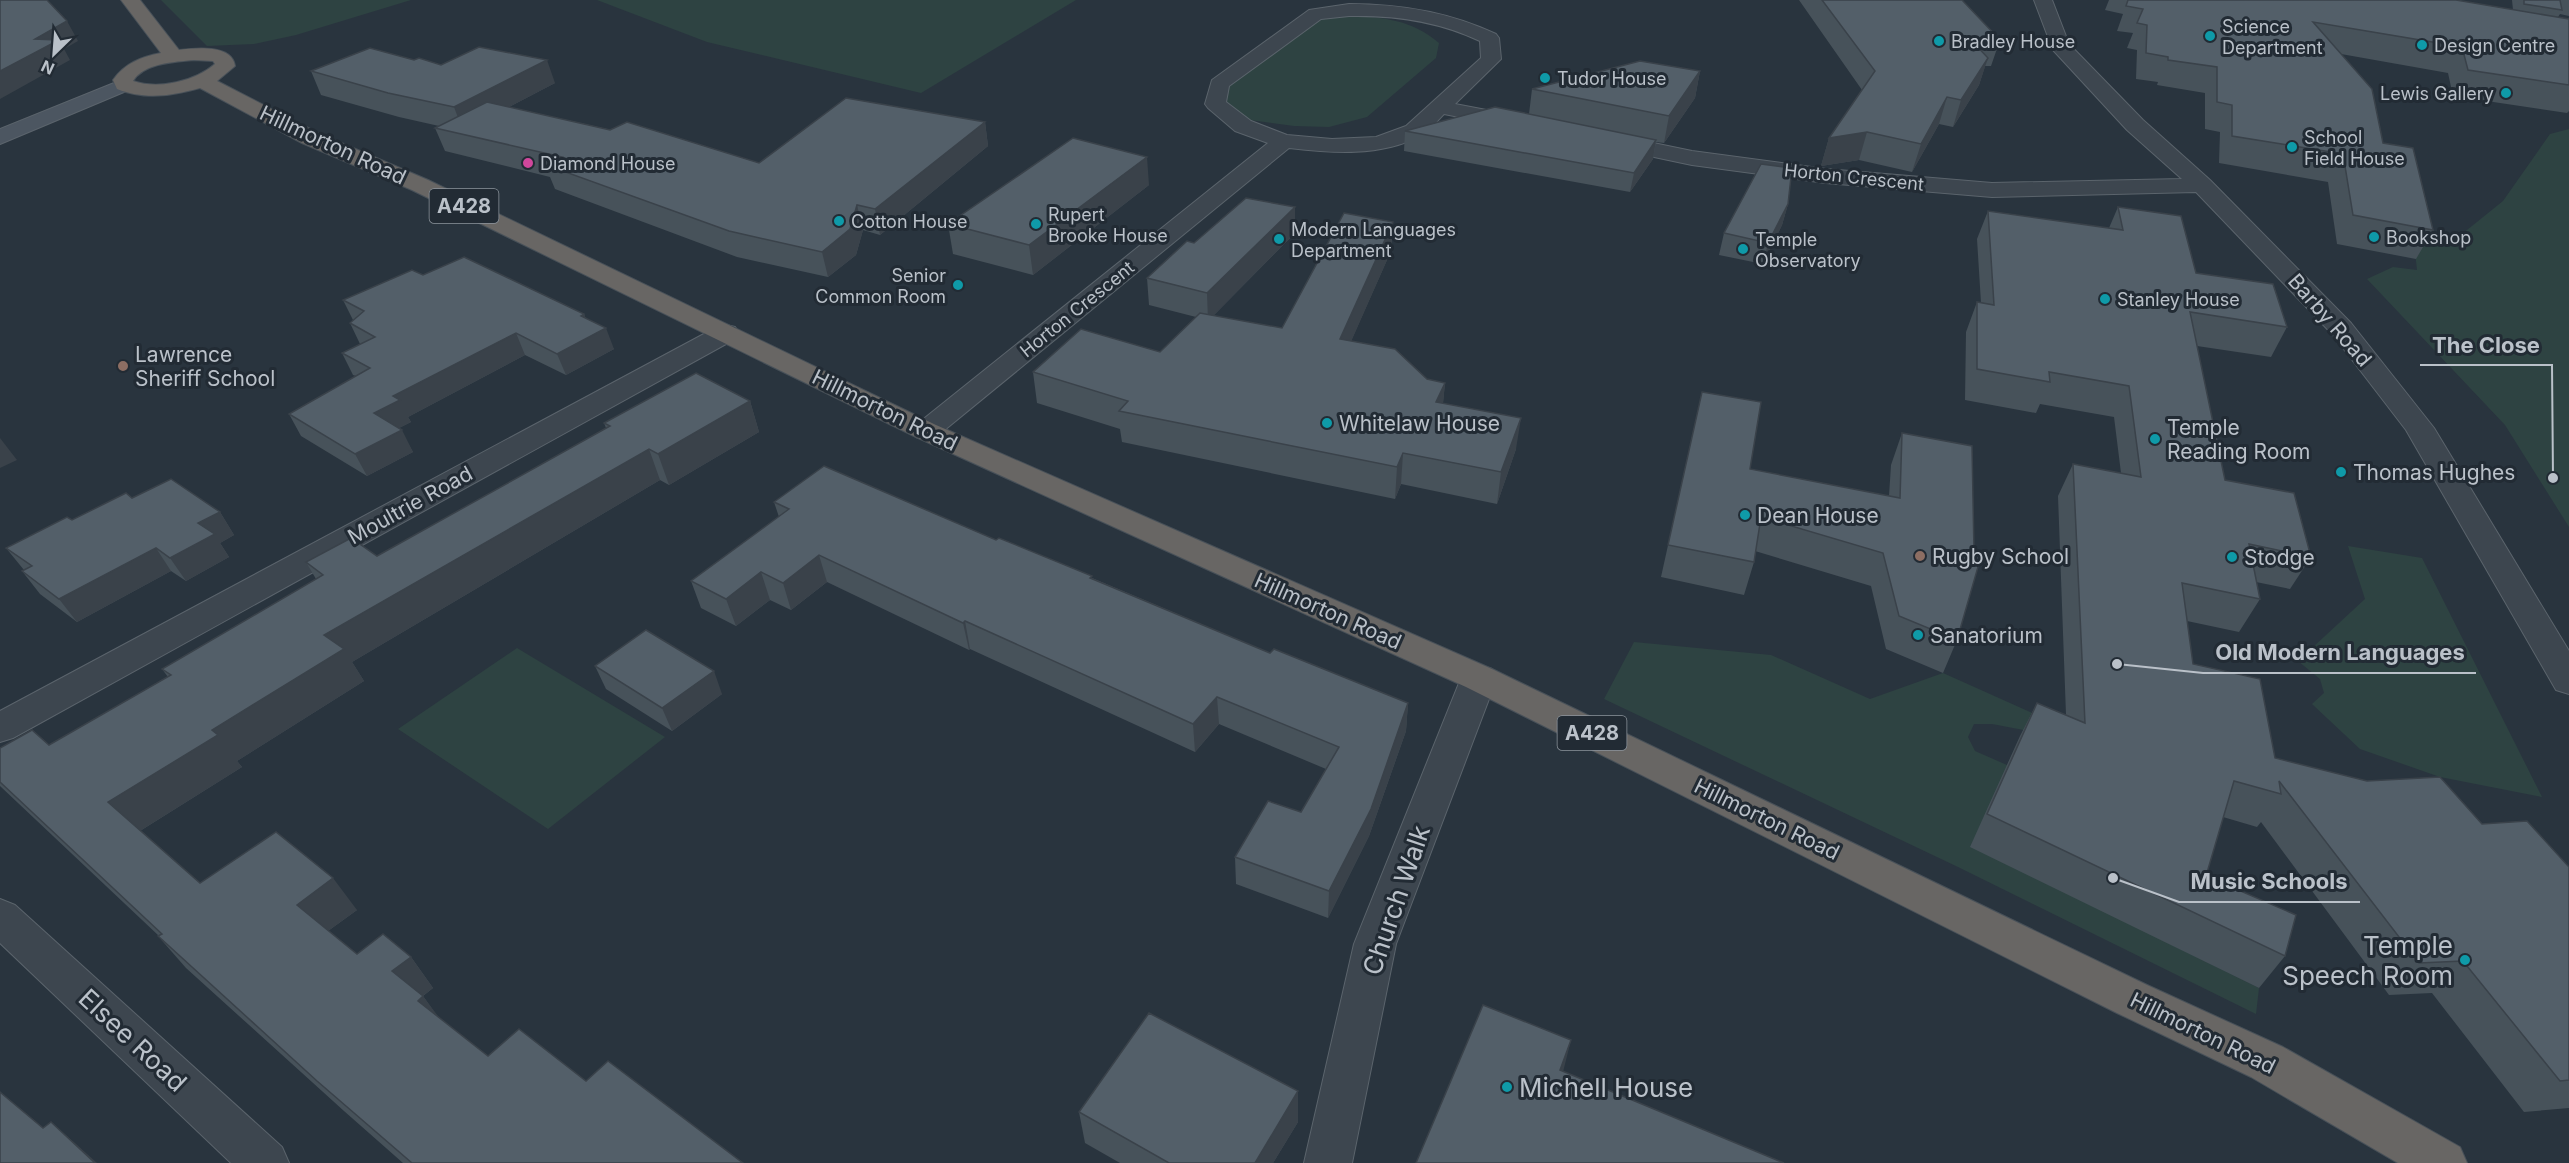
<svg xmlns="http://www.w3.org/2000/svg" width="2569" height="1163" viewBox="0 0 2569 1163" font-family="Inter,sans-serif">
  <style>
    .green { fill: #2e4342 }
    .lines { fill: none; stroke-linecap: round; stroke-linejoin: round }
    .minor-casing { stroke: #5b646c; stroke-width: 2 }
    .secondary-casing { stroke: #5b646c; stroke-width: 2 }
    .trunk-casing { stroke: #485159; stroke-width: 2 }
    .minor { fill: #3d464f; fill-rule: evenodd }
    .secondary { fill: #4c5661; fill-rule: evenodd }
    .trunk { fill: #686664; fill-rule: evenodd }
    .wall { fill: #47525a }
    .shaded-wall { fill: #3a424a }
    .building { fill: #535f69; stroke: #3a424a; stroke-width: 1.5 }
    .culture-dot { fill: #0f9aa8; stroke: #222b34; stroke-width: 2 }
    .hotel-dot { fill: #d1479c; stroke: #222b34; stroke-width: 2 }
    .education-dot { fill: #8d6e63; stroke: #222b34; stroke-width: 2 }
    .labels { text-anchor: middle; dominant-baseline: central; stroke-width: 6; stroke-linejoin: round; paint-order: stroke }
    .far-poi-label { font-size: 18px; fill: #bac1c9; stroke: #222b34; text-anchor: start }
    .far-street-label { font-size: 18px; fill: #bac1c9; stroke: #222b34 }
    .shield { fill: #222b34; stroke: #8c949c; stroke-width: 1.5 }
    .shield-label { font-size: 20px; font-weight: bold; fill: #bac1c9 }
    .street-label { font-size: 21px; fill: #bac1c9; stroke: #222b34 }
    .poi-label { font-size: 21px; fill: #bac1c9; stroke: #222b34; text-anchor: start }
    .near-street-label { font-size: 26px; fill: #bac1c9; stroke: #222b34 }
    .near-poi-label { font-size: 26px; fill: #bac1c9; stroke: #222b34; text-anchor: end }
    .leader { fill: none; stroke: #bac1c9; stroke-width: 2 }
    .callout-dot { fill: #bac1c9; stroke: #222b34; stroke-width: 2 }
    .callout-label { font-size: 22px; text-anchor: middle; font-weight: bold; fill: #bac1c9; stroke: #222b34; stroke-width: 6; stroke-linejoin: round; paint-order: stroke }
  </style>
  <rect width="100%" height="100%" fill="#29343e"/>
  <g class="green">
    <path d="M 161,0 L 411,0 L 296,35 L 254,44 L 207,46 Z"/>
    <path d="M 597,0 L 1076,0 L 921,93 L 707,42 Z"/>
    <path d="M 1349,15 C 1384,18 1411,19 1439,43 L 1436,58 L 1367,117 L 1329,127 L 1294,126 L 1250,120 L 1222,110 L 1207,96 L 1214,78 L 1290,25 L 1317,16 Z"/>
    <path d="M 2569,129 L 2569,527 L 2505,425 L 2367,279 L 2393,267 L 2417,270 L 2413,233 L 2462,234 L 2503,201 L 2550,134 Z"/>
    <path d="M 2348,546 L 2422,558 L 2542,797 L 2440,777 L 2360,749 L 2312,704 L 2324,693 L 2320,679 L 2298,661 L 2365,599 Z"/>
    <path d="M 1634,642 L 1771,655 L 1870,699 L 1943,673 L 2055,723 L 2034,732 L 1992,724 L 1974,724 L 1968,737 L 1975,751 L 2007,765 L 2152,935 L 2259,988 L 2256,1014 L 1958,867 L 1604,699 Z"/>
    <path d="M 517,648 L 665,737 L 548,829 L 398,729 Z"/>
  </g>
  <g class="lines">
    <defs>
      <g id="minor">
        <path d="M 2034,0 L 2052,0 L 2069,44 L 2143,120 L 2210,180 L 2351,323 L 2434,428 L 2569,651 L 2569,694 L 2556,690 L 2406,430 L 2333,335 L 2196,192 L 1992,197 L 1826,183 L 1692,165 L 1602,146 L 1599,141 L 1602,136 L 1610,134 L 1692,151 L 1826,169 L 1992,183 L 2182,179 L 2127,130 L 2053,50 Z"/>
        <path d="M 1349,4 C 1401,4 1449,12 1496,34 L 1499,38 L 1501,59 L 1455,104 L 1523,117 L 1526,122 L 1523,127 L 1515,128 L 1444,114 C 1437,121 1429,131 1420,136 C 1380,157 1332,153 1289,148 L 936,437 L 926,440 L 916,437 L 911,431 L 916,425 L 1268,143 L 1235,131 L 1208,108 L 1205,104 L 1212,80 L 1309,10 ZM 1349,16 C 1395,15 1438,21 1480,41 L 1481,58 L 1406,126 L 1376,137 L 1332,139 L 1287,135 L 1251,121 L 1226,102 L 1229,86 L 1321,19 Z"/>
        <path d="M 726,325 L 735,327 L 739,333 L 735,339 L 13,738 L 0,742 L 0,711 L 717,327 Z"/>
        <path d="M 1479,665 L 1492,669 L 1497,678 L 1396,944 L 1352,1163 L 1304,1163 L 1354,944 L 1461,678 L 1466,669 Z"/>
        <path d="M 0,899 L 15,905 L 282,1147 L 289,1163 L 231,1163 L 0,943 Z"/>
      </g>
      <path id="secondary" d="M 124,79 L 131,81 L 134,85 L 131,89 L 0,144 L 0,129 Z"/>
      <path id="trunk" d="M 121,0 L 140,0 L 179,50 C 195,48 232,44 235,66 L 217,81 L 318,133 L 428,180 L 936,425 L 1492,669 L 2147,985 L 2283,1047 L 2460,1147 L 2467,1163 L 2398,1163 L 2251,1077 L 2117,1013 L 1466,687 L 916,437 L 412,190 L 302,143 L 200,88 C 171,96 145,100 117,89 L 113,80 C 125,63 141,57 161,53 ZM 194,60 L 213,61 L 215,64 C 195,81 159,90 133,81 C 144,63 174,62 194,60 Z"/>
    </defs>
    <use href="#minor" class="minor-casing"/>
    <use href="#secondary" class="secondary-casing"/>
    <use href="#trunk" class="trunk-casing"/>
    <use href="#minor" class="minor"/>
    <use href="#secondary" class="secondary"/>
    <use href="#trunk" class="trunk"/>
  </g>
  <g class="wall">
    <path d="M 1799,0 L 1962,0 L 2000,40 L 1991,66 L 1985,66 L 1979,85 L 1953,127 L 1939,124 L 1912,172 L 1859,160 L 1821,166 L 1829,138 L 1862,90 Z"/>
    <path d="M 2109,0 L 2456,0 L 2513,10 L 2512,0 L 2569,0 L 2569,16 L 2560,14 L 2558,17 L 2569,19 L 2569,111 L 2567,113 L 2453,96 L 2448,73 L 2341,54 L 2383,143 L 2433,230 L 2416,259 L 2337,244 L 2328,182 L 2219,163 L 2220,132 L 2205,129 L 2205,93 L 2157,85 L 2158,82 L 2136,79 L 2137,50 L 2127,48 L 2133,33 L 2117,31 L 2123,14 L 2105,10 Z"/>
    <path d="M 414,60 L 555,83 L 509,107 L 759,163 L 985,122 L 988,146 L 880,235 L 863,230 L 856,255 L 828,277 L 737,257 L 555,189 L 550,177 L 445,151 L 435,128 L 439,126 L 399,117 L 321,95 L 311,71 Z"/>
    <path d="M 1700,71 L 1695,98 L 1664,143 L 1656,142 L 1653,159 L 1630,192 L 1404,151 L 1405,131 L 1529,114 L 1532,89 Z"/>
    <path d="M 1149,185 L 1033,275 L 953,254 L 948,224 Z"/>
    <path d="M 1788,204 L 1782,225 L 1763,264 L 1719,255 L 1724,233 Z"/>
    <path d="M 1295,207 L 1295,233 L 1213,316 L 1282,328 L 1393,222 L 1391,251 L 1351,341 L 1427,379 L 1445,383 L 1443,403 L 1516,449 L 1497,504 L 1401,484 L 1395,499 L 1122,442 L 1120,429 L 1037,403 L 1033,372 L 1160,352 L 1196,317 L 1149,305 L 1147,278 L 1194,243 Z"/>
    <path d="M 2118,207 L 2196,273 L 2287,327 L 2271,357 L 2197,346 L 2225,480 L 2311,557 L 2290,589 L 2256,582 L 2260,599 L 2239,632 L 2187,621 L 2193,664 L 2275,758 L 2482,824 L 2569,867 L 2569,1108 L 2524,1112 L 2432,993 L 2389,995 L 2261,822 L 2257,827 L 2223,817 L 2206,876 L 2285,956 L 2259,988 L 1970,847 L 2020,736 L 2037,703 L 2066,715 L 2058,496 L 2073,464 L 2121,473 L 2114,417 L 2040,404 L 2036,413 L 1965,400 L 1966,332 L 1977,302 L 1981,303 L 1977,239 L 1988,211 L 2109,228 Z"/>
    <path d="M 423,275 L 584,314 L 585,317 L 614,349 L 566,375 L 525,355 L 408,417 L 411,422 L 399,428 L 413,452 L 367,476 L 301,436 L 289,414 L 356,376 L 353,375 L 342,353 L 360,344 L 350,323 L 353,320 L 343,300 Z"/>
    <path d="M 750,401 L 759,432 L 669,485 L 660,480 L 352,662 L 364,681 L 237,761 L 242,767 L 140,831 L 200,883 L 357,910 L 328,931 L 357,954 L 411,957 L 433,988 L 423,996 L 437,1016 L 488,1056 L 586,1081 L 743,1163 L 403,1163 L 344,1111 L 186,968 L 158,936 L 159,936 L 0,786 L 0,748 L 49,745 L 168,677 L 162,669 L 316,579 L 306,562 L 377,556 L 606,428 L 604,423 Z"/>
    <path d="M 1695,423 L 1750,469 L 1889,496 L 1891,465 L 1902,433 L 1957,640 L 1943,673 L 1886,649 L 1871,586 L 1755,551 L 1754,562 L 1744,595 L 1661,577 Z"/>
    <path d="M 132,498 L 220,512 L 234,535 L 220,543 L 229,557 L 186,581 L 171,571 L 77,622 L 40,594 L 22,571 L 24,570 L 6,548 L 72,520 Z"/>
    <path d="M 774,502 L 996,540 L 1092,578 L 1270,653 L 1408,703 L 1406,731 L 1369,836 L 1328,918 L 1236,884 L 1235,857 L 1301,812 L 1326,769 L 1219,724 L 1195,752 L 970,649 L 969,650 L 827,582 L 791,610 L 770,600 L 736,626 L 701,608 L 691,581 L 779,517 Z"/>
    <path d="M 595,666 L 722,694 L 672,731 L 606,689 Z"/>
    <path d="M 1298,1091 L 1298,1122 L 1273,1163 L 1120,1163 L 1085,1143 L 1079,1112 Z"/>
  </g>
  <g class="shaded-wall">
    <path d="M 67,21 L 78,41 L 64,49 L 70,60 L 0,99 L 0,71 L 35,39 Z"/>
    <path d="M 1988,58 L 1979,85 L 1953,127 L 1961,100 Z"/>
    <path d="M 547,60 L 555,83 L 463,131 L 454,107 Z"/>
    <path d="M 1700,71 L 1695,98 L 1664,143 L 1669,116 Z"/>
    <path d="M 1947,97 L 1939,124 L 1912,172 L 1921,144 Z"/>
    <path d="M 985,122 L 988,146 L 880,235 L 875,209 Z"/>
    <path d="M 1867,132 L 1859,160 L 1821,166 L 1829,138 Z"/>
    <path d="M 1656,140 L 1653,159 L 1630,192 L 1634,173 Z"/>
    <path d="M 1147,157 L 1149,185 L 1033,275 L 1029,245 Z"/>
    <path d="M 1788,204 L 1782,225 L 1763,264 L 1768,243 Z"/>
    <path d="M 857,205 L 863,230 L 856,255 L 828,277 L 822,252 Z"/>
    <path d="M 1295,207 L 1295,233 L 1208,321 L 1207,293 Z"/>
    <path d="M 1393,222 L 1391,251 L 1339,369 L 1340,339 Z"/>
    <path d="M 584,314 L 592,335 L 606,328 L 614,349 L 566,375 L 557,354 L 581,316 Z"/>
    <path d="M 516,333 L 525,355 L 408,417 L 411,422 L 385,435 L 374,413 L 393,396 Z"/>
    <path d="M 1445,383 L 1442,413 L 1436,402 Z"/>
    <path d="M 750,401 L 759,432 L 669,485 L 658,454 Z"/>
    <path d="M 1521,418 L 1516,449 L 1497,504 L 1501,472 Z"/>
    <path d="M 402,430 L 413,452 L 367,476 L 355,454 Z"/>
    <path d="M 0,438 L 17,460 L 0,468 Z"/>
    <path d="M 649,449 L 660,480 L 352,662 L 364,681 L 237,761 L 242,767 L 135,834 L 108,802 L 212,730 L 324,635 Z"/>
    <path d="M 1403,453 L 1401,484 L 1395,499 L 1397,467 Z"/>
    <path d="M 220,512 L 234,535 L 220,543 L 229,557 L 186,581 L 170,558 L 198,523 Z"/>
    <path d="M 156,548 L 171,571 L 77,622 L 59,599 Z"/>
    <path d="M 819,555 L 827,582 L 791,610 L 783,583 Z"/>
    <path d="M 761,572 L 770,600 L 736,626 L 726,599 Z"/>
    <path d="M 965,621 L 970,649 L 969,650 L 963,623 Z"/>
    <path d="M 714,671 L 722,694 L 672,731 L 662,708 Z"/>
    <path d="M 1217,697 L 1219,724 L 1195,752 L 1193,724 Z"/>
    <path d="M 1408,703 L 1406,731 L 1369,836 L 1328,918 L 1329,891 Z"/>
    <path d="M 333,878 L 357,910 L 321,936 L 297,905 Z"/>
    <path d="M 411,957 L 433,988 L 415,1002 L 392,971 Z"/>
    <path d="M 423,996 L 446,1027 L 418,1001 Z"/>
    <path d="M 1571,1040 L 1563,1072 L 1560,1070 Z"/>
    <path d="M 1298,1091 L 1298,1122 L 1273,1163 L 1255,1163 Z"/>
    <path d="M 51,1122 L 76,1144 L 97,1163 L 95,1163 Z"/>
  </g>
  <g class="building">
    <path d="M 0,0 L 47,0 L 67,21 L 35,39 L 59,40 L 0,71 Z"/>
    <path d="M 1822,0 L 1962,0 L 2000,40 L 1971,40 L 1988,58 L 1961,100 L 1947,97 L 1921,144 L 1867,132 L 1829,138 L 1875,71 Z"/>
    <path d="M 2128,0 L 2456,0 L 2569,19 L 2569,85 L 2468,70 L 2462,47 L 2313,22 L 2372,89 L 2383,143 L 2413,148 L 2433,230 L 2353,215 L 2343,154 L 2232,136 L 2232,105 L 2217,102 L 2217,67 L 2168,60 L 2168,57 L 2146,53 L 2147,25 L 2137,23 L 2143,9 L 2126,6 Z"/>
    <path d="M 2524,0 L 2560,0 L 2562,10 L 2524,4 Z"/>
    <path d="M 479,47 L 547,60 L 454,107 L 388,93 L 311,71 L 370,48 L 414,60 L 419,58 L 441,65 Z"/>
    <path d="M 1640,61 L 1700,71 L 1669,116 L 1532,89 Z"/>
    <path d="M 846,98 L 985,122 L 875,209 L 857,205 L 850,229 L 822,252 L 729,231 L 546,165 L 562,157 L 435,128 L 487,102 L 610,130 L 627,122 L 759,163 Z"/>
    <path d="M 1495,107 L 1656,140 L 1634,173 L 1405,131 Z"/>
    <path d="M 1073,138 L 1147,157 L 1029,245 L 948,224 Z"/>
    <path d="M 1761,164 L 1792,168 L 1788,204 L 1768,243 L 1724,233 Z"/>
    <path d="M 1246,198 L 1295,207 L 1207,293 L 1147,278 L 1187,241 L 1194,243 Z"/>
    <path d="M 2118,207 L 2181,216 L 2196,273 L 2273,284 L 2287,327 L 2190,312 L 2225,480 L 2294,493 L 2311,557 L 2249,544 L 2260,599 L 2182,583 L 2193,664 L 2260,679 L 2275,758 L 2367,781 L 2440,777 L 2482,824 L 2527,821 L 2569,867 L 2569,1080 L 2560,1081 L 2463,961 L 2419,963 L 2279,781 L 2281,794 L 2234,781 L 2206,876 L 2296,915 L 2285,956 L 1987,814 L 2037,703 L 2085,723 L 2073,464 L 2141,477 L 2129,386 L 2049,372 L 2050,382 L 1977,369 L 1977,302 L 1994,305 L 1988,211 L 2123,230 Z"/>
    <path d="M 1344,213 L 1393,222 L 1340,339 L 1395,349 L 1427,379 L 1445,383 L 1436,402 L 1521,418 L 1501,472 L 1403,453 L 1397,467 L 1119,411 L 1128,401 L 1033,372 L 1081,329 L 1160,352 L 1200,313 L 1282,328 Z"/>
    <path d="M 464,257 L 584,314 L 581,316 L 606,328 L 557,354 L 516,333 L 393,396 L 400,400 L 374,413 L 402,430 L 355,454 L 289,414 L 370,368 L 342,353 L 375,337 L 350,323 L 364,311 L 343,300 L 412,270 L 423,275 Z"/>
    <path d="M 696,373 L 750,401 L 658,454 L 649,449 L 324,635 L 344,649 L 212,730 L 218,735 L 108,802 L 200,883 L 276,832 L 333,878 L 297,905 L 357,954 L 383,934 L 411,957 L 392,971 L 423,996 L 418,1001 L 488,1056 L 519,1029 L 586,1081 L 608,1061 L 743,1163 L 412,1163 L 317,1081 L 158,936 L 162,934 L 0,782 L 0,748 L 32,730 L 49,745 L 171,675 L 162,669 L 323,575 L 306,562 L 351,538 L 377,556 L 610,426 L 604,423 Z"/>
    <path d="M 1702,392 L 1761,402 L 1750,469 L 1900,498 L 1902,433 L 1972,446 L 1974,552 L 1982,553 L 1957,640 L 1899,616 L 1883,553 L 1761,517 L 1754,562 L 1668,545 Z"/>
    <path d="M 824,466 L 996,540 L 999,538 L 1092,576 L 1090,578 L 1270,653 L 1274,649 L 1408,703 L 1371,809 L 1329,891 L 1235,857 L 1268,801 L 1301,812 L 1339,747 L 1217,697 L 1193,724 L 965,621 L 963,623 L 819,555 L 783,583 L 761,572 L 726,599 L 691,581 L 789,509 L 774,502 Z"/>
    <path d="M 171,479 L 220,512 L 198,523 L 215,534 L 170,558 L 156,548 L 59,599 L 22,571 L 32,566 L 6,548 L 67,517 L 72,520 L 126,493 L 132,498 Z"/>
    <path d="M 646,630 L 714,671 L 662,708 L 595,666 Z"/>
    <path d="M 1483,1005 L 1571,1040 L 1560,1070 L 1784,1163 L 1416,1163 Z"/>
    <path d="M 1149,1013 L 1298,1091 L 1255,1163 L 1169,1163 L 1079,1112 Z"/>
    <path d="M 0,1092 L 43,1128 L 51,1122 L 95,1163 L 0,1163 Z"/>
  </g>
  <g class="culture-dot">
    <circle cx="2210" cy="36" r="6"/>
    <circle cx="1939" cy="41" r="6"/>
    <circle cx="2422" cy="45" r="6"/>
    <circle cx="1545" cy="78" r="6"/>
    <circle cx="2506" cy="93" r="6"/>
    <circle cx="2292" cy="147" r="6"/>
    <circle cx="839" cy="221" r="6"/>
    <circle cx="1036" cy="224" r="6"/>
    <circle cx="2374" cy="237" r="6"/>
    <circle cx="1279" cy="239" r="6"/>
    <circle cx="1743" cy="249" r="6"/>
    <circle cx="958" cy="285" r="6"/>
    <circle cx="2105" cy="299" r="6"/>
    <circle cx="1327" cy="423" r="6"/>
    <circle cx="2155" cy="439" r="6"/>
    <circle cx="2341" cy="472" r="6"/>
    <circle cx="1745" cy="515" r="6"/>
    <circle cx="2232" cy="557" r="6"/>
    <circle cx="1918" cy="635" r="6"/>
    <circle cx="2465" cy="960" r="6"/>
    <circle cx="1507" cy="1087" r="6"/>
  </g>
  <circle class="hotel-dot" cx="528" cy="163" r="6"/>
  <g class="education-dot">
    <circle cx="123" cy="366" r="6"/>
    <circle cx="1920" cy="556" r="6"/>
  </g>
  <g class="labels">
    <g class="far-poi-label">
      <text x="2222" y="26">Science<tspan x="2222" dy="21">Department</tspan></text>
      <text x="1951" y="41">Bradley House</text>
      <text x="2434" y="45">Design Centre</text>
      <text x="1557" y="78">Tudor House</text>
      <text x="2494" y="93" text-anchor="end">Lewis Gallery</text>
      <text x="2304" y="137">School<tspan x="2304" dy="21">Field House</tspan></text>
      <text x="540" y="163">Diamond House</text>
      <text x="1048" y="214">Rupert<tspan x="1048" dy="21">Brooke House</tspan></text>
      <text x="851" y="221">Cotton House</text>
      <text x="1291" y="229">Modern Languages<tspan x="1291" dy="21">Department</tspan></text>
      <text x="2386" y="237">Bookshop</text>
      <text x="1755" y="239">Temple<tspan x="1755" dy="21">Observatory</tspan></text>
      <text x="946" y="275" text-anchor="end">Senior<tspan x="946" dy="21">Common Room</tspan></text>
      <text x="2117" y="299">Stanley House</text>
    </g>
    <g class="far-street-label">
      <text transform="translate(1854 177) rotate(6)">Horton Crescent</text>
      <text transform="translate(1077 309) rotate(-39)">Horton Crescent</text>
    </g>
    <g class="shield">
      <rect x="429.5" y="189" width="69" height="34" rx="4.5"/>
      <rect x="1557.5" y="716" width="69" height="34" rx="4.5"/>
    </g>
    <g class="shield-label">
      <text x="464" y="206">A428</text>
      <text x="1592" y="733">A428</text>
    </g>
    <g class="street-label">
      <text transform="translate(333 145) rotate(25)">Hillmorton Road</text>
      <text transform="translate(2330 320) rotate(49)">Barby Road</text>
      <text transform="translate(885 410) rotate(26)">Hillmorton Road</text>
      <text transform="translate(410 505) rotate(-29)">Moultrie Road</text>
      <text transform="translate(1328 611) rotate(24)">Hillmorton Road</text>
      <text transform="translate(1767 819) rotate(26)">Hillmorton Road</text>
      <text transform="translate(2203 1033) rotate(26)">Hillmorton Road</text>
    </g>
    <g class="poi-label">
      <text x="135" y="354">Lawrence<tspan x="135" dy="24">Sheriff School</tspan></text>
      <text x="1339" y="423">Whitelaw House</text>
      <text x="2167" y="427">Temple<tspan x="2167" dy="24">Reading Room</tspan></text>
      <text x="2353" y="472">Thomas Hughes</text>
      <text x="1757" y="515">Dean House</text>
      <text x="1932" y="556">Rugby School</text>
      <text x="2244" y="557">Stodge</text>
      <text x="1930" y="635">Sanatorium</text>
    </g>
    <g class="near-street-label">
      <text transform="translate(1396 900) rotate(-71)">Church Walk</text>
      <text transform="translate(133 1040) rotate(43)">Elsee Road</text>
    </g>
    <g class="near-poi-label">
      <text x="2453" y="945">Temple<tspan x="2453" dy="30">Speech Room</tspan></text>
      <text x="1519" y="1087" text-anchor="start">Michell House</text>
    </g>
  </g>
  <path class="leader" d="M2553 478L2552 365H2420M2117 664L2203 673H2476M2113 878L2179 902H2360"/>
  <g class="callout-dot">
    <circle cx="2553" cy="478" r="6"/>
    <circle cx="2117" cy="664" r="6"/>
    <circle cx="2113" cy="878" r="6"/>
  </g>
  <g class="callout-label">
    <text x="2486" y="353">The Close</text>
    <text x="2340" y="660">Old Modern Languages</text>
    <text x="2269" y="889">Music Schools</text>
  </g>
  <g transform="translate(54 54) rotate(205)" stroke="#222b34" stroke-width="4.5" paint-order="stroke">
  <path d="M0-4.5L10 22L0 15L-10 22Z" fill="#bac1c9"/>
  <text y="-9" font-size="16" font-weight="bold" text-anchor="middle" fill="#bac1c9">N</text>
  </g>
</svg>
